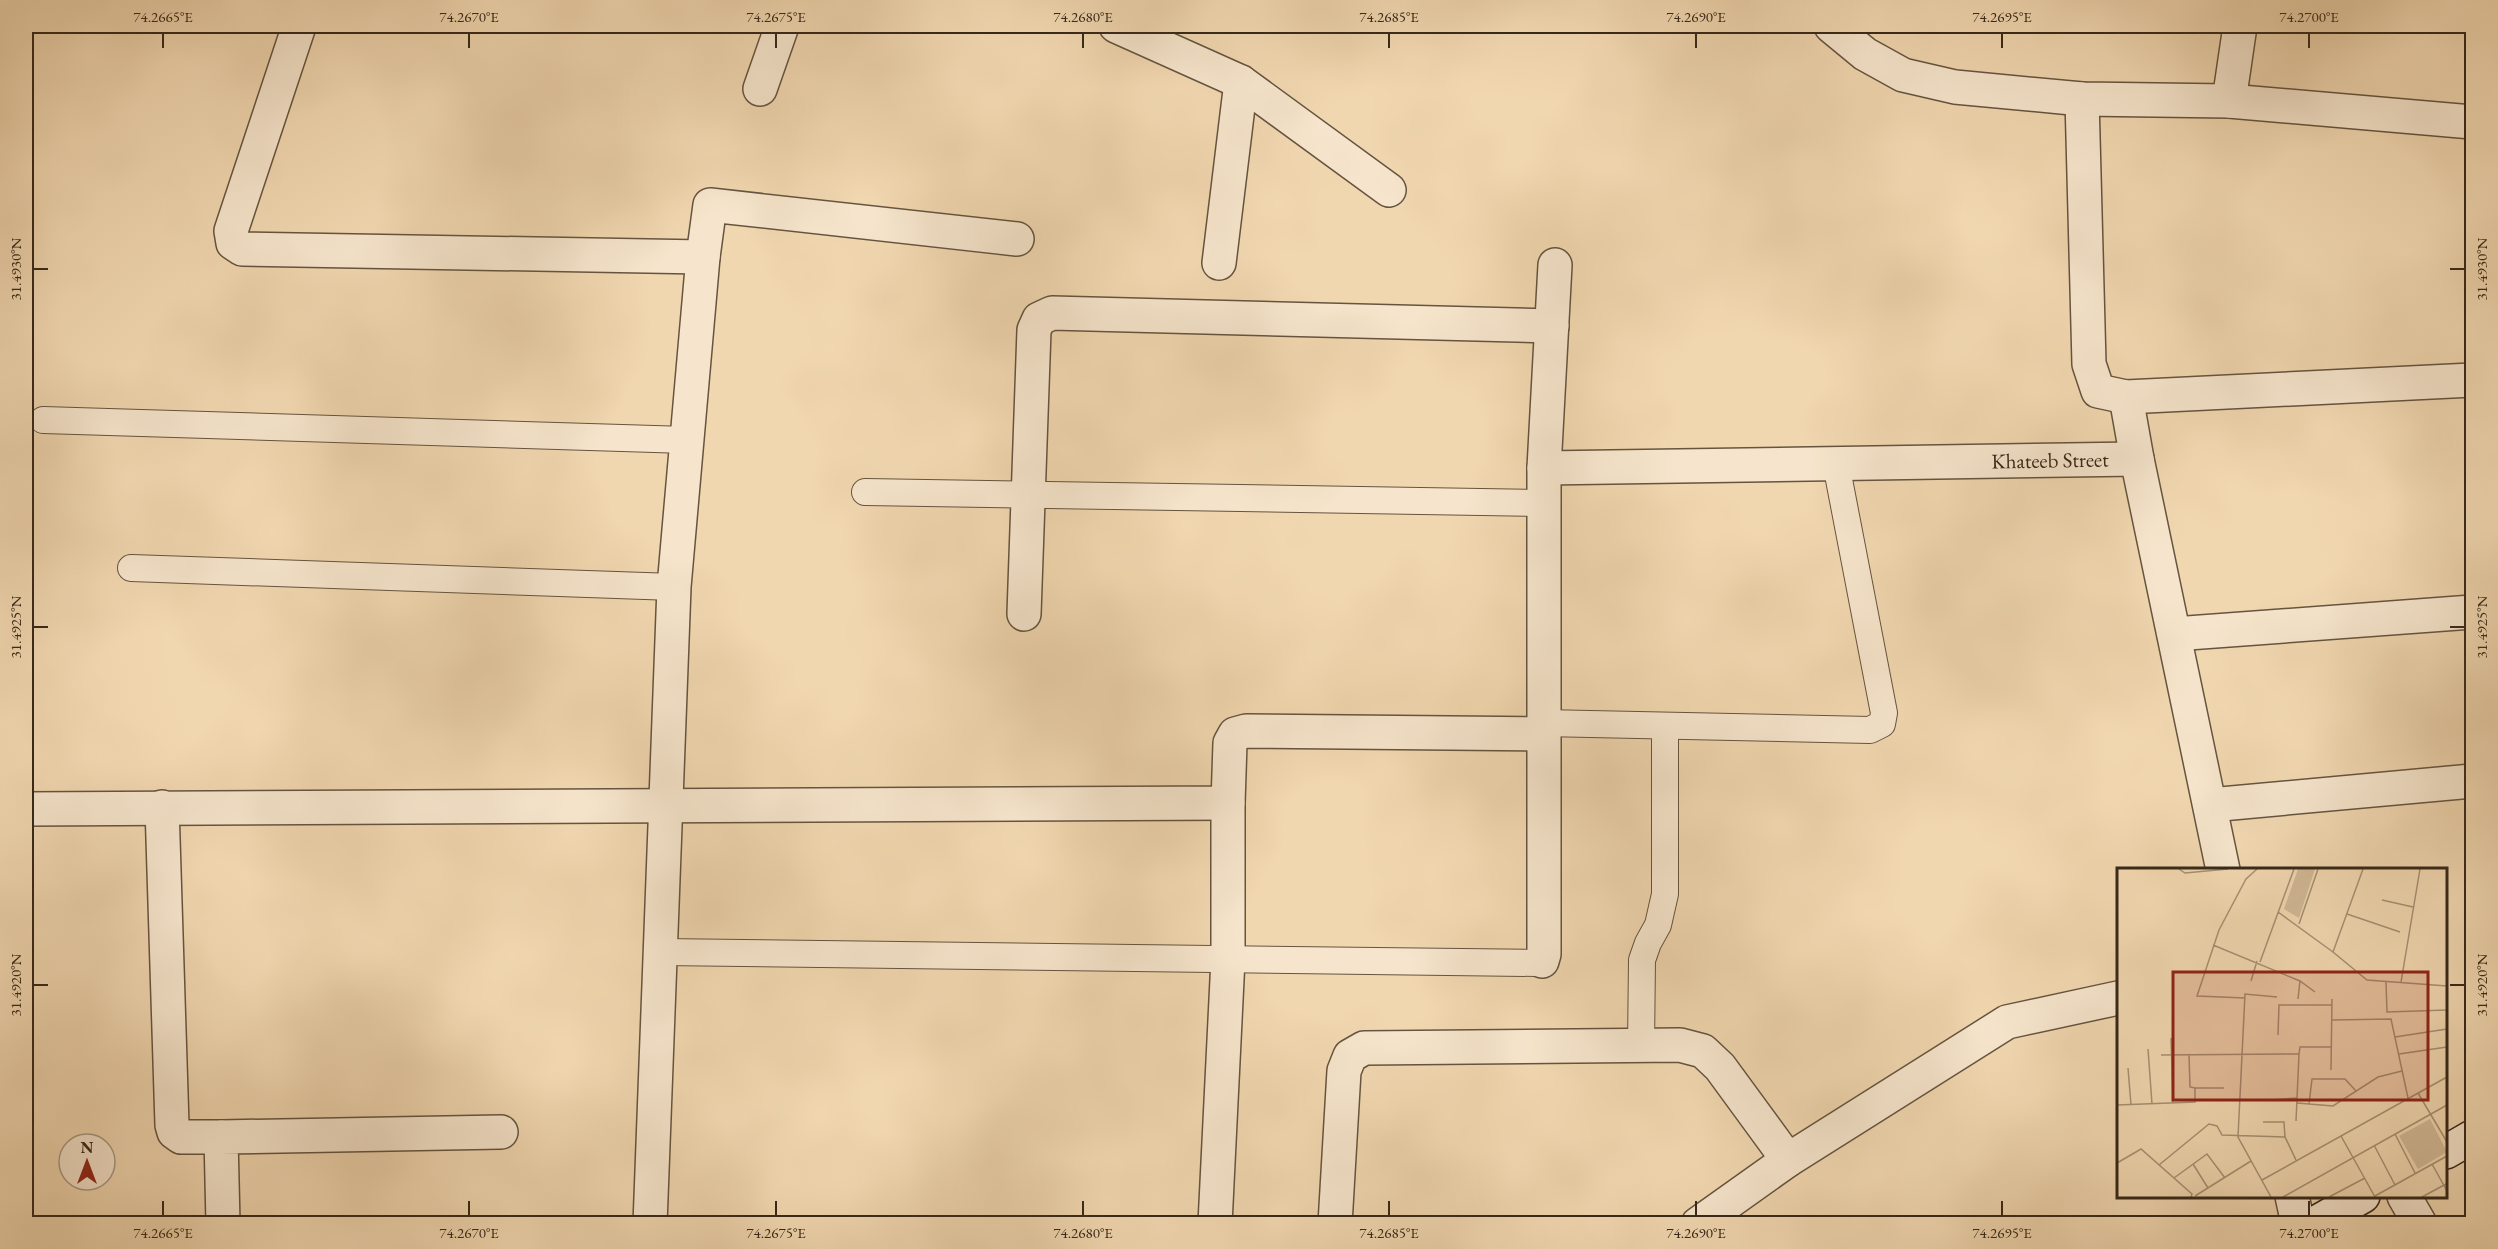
<svg xmlns="http://www.w3.org/2000/svg" width="2498" height="1249" viewBox="0 0 2498 1249" font-family="'EB Garamond',serif">
  <style>
    .lines { fill: none; stroke-linecap: round; stroke-linejoin: round }
    .lane-casing { stroke: #65543f; stroke-width: 28 }
    .street-casing { stroke: #65543f; stroke-width: 36 }
    .secondary-casing { stroke: #362819; stroke-width: 36 }
    .lane { stroke: #f6e5cc; stroke-width: 26 }
    .street { stroke: #f6e5cc; stroke-width: 33 }
    .secondary { stroke: #f6e5cc; stroke-width: 33 }
    .ticks { fill: none; stroke: #362819; stroke-width: 2 }
    .labels { text-anchor: middle; dominant-baseline: central; stroke-width: 4.5; stroke-linejoin: round; paint-order: stroke }
    .street-label { font-size: 21px; fill: #362819; stroke: #f6e5cc }
    .inset-road { fill: none; stroke: #a69174; stroke-width: 1.5 }
    .view { fill: #8f2418; fill-opacity: 0.15; stroke: #8f2418; stroke-width: 3 }
    .inset-edge { fill: none; stroke: #362819; stroke-width: 3 }
    .neatline { fill: none; stroke: #362819; stroke-width: 2 }
    .ticks-label { font-size: 15px; text-anchor: middle; fill: #362819 }
  </style>
  <rect width="100%" height="100%" fill="#f1d7b0"/>
  <filter id="stains"><feTurbulence type="fractalNoise" baseFrequency=".00333" numOctaves="4"/><feColorMatrix values="0 0 0 0 .2 0 0 0 0 .09 0 0 0 0 .02 0 0 0 .5 -.17"/></filter>
  <radialGradient id="worn" r=".72"><stop offset=".6" stop-color="#630" stop-opacity="0"/><stop offset="1" stop-color="#630" stop-opacity=".3"/></radialGradient>
  <g class="lines">
    <defs>
      <g id="lane">
        <path d="M 43,420 L 687,440"/>
        <path d="M 865,492 L 1544,503"/>
        <path d="M 131,568 L 674,587"/>
        <path d="M 1543,723 L 1870,730 L 1882,724 L 1884,713 L 1836,464"/>
        <path d="M 662,952 L 1536,963 L 1542,961"/>
        <path d="M 1641,1046 L 1642,960 L 1648,943 L 1658,925 L 1665,894 L 1665,726"/>
      </g>
      <g id="street">
        <path d="M 299,26 L 231,231 L 233,243 L 242,249 L 703,257"/>
        <path d="M 1116,26 L 1241,82 L 1389,190"/>
        <path d="M 1831,26 L 1865,54 L 1903,75 L 1955,87 L 2082,99 L 2229,101 L 2472,122"/>
        <path d="M 760,89 L 782,26"/>
        <path d="M 2082,99 L 2089,364 L 2098,391 L 2126,397 L 2472,380"/>
        <path d="M 2229,101 L 2240,26"/>
        <path d="M 1219,263 L 1241,82"/>
        <path d="M 2126,397 L 2137,459"/>
        <path d="M 1544,468 L 2137,459 L 2223,870"/>
        <path d="M 1024,614 L 1034,330 L 1039,319 L 1052,313 L 1552,326"/>
        <path d="M 2174,634 L 2472,612"/>
        <path d="M 2210,805 L 2472,781"/>
        <path d="M 162,807 L 172,1125 L 174,1132 L 181,1137 L 221,1137"/>
        <path d="M 26,809 L 1228,803 L 1230,743 L 1235,734 L 1246,731 L 1543,734"/>
        <path d="M 1542,961 L 1544,954 L 1544,468 L 1555,265"/>
        <path d="M 2292,1196 L 2298,1224"/>
        <path d="M 2404,1196 L 2420,1224"/>
        <path d="M 223,1224 L 221,1137 L 501,1132"/>
        <path d="M 650,1224 L 674,587 L 703,257 L 710,205 L 1017,239"/>
        <path d="M 1215,1224 L 1228,959 L 1228,803"/>
        <path d="M 1335,1224 L 1344,1071 L 1350,1056 L 1364,1048 L 1680,1045 L 1703,1051 L 1720,1067 L 1788,1160"/>
        <path d="M 1698,1224 L 1788,1160 L 2007,1022 L 2118,998"/>
      </g>
      <g id="secondary">
        <path d="M 2446,1152 L 2472,1137"/>
        <path d="M 2314,1224 L 2363,1196"/>
      </g>
    </defs>
    <use href="#lane" class="lane-casing"/>
    <use href="#street" class="street-casing"/>
    <use href="#secondary" class="secondary-casing"/>
    <use href="#lane" class="lane"/>
    <use href="#street" class="street"/>
    <use href="#secondary" class="secondary"/>
  </g>
  <path class="ticks" d="M 163,33 L 163,48M 469,33 L 469,48M 776,33 L 776,48M 1083,33 L 1083,48M 1389,33 L 1389,48M 1696,33 L 1696,48M 2002,33 L 2002,48M 2309,33 L 2309,48M 33,269 L 48,269M 2450,269 L 2465,269M 33,627 L 48,627M 2450,627 L 2465,627M 33,985 L 48,985M 2450,985 L 2465,985M 163,1201 L 163,1216M 469,1201 L 469,1216M 776,1201 L 776,1216M 1083,1201 L 1083,1216M 1389,1201 L 1389,1216M 1696,1201 L 1696,1216M 2002,1201 L 2002,1216M 2309,1201 L 2309,1216"/>
  <g class="labels">
    <g class="street-label">
      <text transform="translate(2050 460) rotate(-1)">Khateeb Street</text>
    </g>
  </g>
  <g transform="translate(2117 868)">
    <rect width="330" height="330" fill="#f1d7b0"/>
    <path d="M 181,1 L 198,1 L 182,50 L 167,41 ZM 313,251 L 330,284 L 301,301 L 282,268 Z" fill="#d1b996"/>
    <path class="inset-road" d="M 62,1 L 68,5 L 111,1M 246,1 L 216,84 L 250,112 L 330,118M 265,32 L 296,39M 161,44 L 216,84M 230,46 L 283,64M 182,56 L 201,1M 96,77 L 183,113 L 198,124M 143,94 L 177,1M 134,113 L 140,93M 269,114 L 270,144 L 330,142M 284,114 L 303,1M 128,130 L 80,128 L 102,62 L 129,11 L 140,1M 181,131 L 183,113M 214,152 L 274,151 L 291,230M 161,167 L 162,137 L 215,137M 278,169 L 330,161M 54,170 L 56,235M 31,181 L 35,236M 282,186 L 330,179M 44,187 L 182,186 L 183,179 L 214,179M 72,187 L 73,219 L 78,220M 11,200 L 14,237M 214,202 L 215,131M 301,225 L 330,274M 152,232 L 180,230M 180,235 L 216,238 L 261,209 L 285,203M 192,236 L 195,211 L 228,211 L 239,223M 0,237 L 78,234 L 78,220 L 107,220M 179,253 L 182,186M 146,254 L 167,254 L 168,269 L 179,292M 278,266 L 298,305M 224,268 L 258,329M 257,277 L 278,317M 0,295 L 24,281 L 75,326 L 74,329M 76,296 L 91,320M 315,296 L 330,323M 42,297 L 92,256 L 100,258 L 105,267 L 168,269M 57,310 L 90,286 L 108,310M 145,312 L 330,209M 78,328 L 134,293M 258,328 L 330,288M 154,329 L 121,269 L 128,126 L 160,129M 166,329 L 330,237M 212,329 L 248,310M 305,329 L 329,316"/>
    <path class="view" d="M 56,104 L 311,104 L 311,232 L 56,232 Z"/>
    <rect width="330" height="330" class="inset-edge"/>
  </g>
  <rect width="2498" height="1249" fill="none" stroke="#f1d7b0" stroke-width="66"/>
  <g transform="translate(87 1162)"><circle r="28" fill="#f6e5cc" stroke="#a99984" stroke-width="1.5"/>
  <path d="M0-4.5L10 22L0 15L-10 22Z" fill="#8f2418"/>
  <text y="-9" font-size="16" font-weight="bold" text-anchor="middle" fill="#362819">N</text>
  </g>
  <rect x="33" y="33" width="2432" height="1183" class="neatline"/>
  <g class="ticks-label">
    <text x="163" y="22">74.2665°E</text>
    <text x="469" y="22">74.2670°E</text>
    <text x="776" y="22">74.2675°E</text>
    <text x="1083" y="22">74.2680°E</text>
    <text x="1389" y="22">74.2685°E</text>
    <text x="1696" y="22">74.2690°E</text>
    <text x="2002" y="22">74.2695°E</text>
    <text x="2309" y="22">74.2700°E</text>
    <text transform="translate(16 269) rotate(-90)" y="5">31.4930°N</text>
    <text transform="translate(2482 269) rotate(-90)" y="5">31.4930°N</text>
    <text transform="translate(16 627) rotate(-90)" y="5">31.4925°N</text>
    <text transform="translate(2482 627) rotate(-90)" y="5">31.4925°N</text>
    <text transform="translate(16 985) rotate(-90)" y="5">31.4920°N</text>
    <text transform="translate(2482 985) rotate(-90)" y="5">31.4920°N</text>
    <text x="163" y="1238">74.2665°E</text>
    <text x="469" y="1238">74.2670°E</text>
    <text x="776" y="1238">74.2675°E</text>
    <text x="1083" y="1238">74.2680°E</text>
    <text x="1389" y="1238">74.2685°E</text>
    <text x="1696" y="1238">74.2690°E</text>
    <text x="2002" y="1238">74.2695°E</text>
    <text x="2309" y="1238">74.2700°E</text>
  </g>
  <rect width="100%" height="100%" filter="url(#stains)"/>
  <rect width="100%" height="100%" fill="url(#worn)"/>
</svg>
